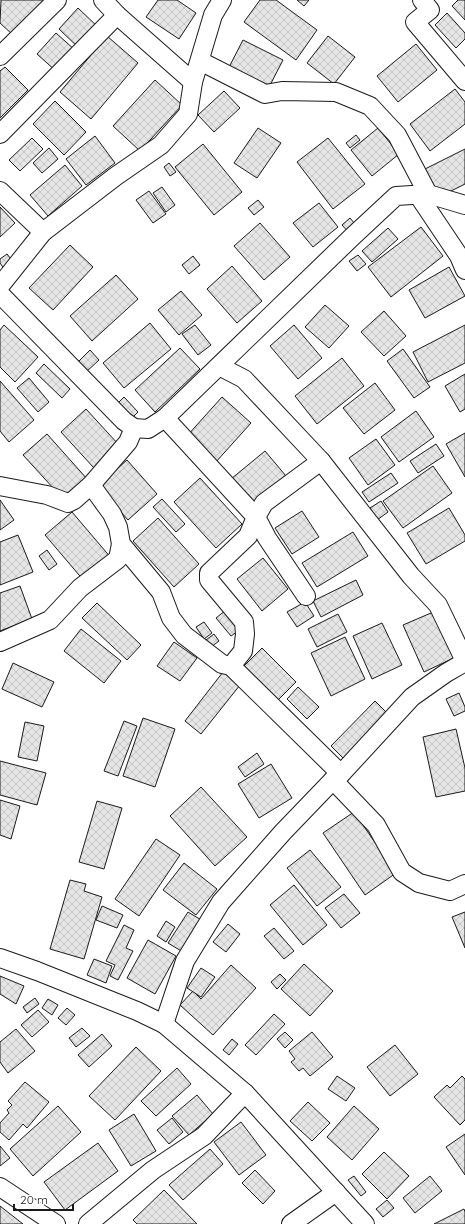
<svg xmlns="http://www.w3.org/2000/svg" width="465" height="1224" viewBox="0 0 465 1224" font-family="Quicksand,sans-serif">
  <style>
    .building { fill: url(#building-cross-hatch); stroke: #1a1a1a }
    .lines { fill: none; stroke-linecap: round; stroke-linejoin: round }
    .street-casing { stroke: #1a1a1a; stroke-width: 20 }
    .street { stroke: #fff; stroke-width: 18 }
  </style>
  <defs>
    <pattern id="building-cross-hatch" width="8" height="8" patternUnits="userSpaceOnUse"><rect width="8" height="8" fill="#e6e6e6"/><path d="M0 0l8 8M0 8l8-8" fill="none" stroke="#c5c5c5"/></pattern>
  </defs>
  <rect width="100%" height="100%" fill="#fff"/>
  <g class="building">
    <path d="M 1,0 L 44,0 L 13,35 L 0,23 Z"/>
    <path d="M 158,0 L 177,0 L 196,13 L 179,39 L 146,17 Z"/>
    <path d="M 260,0 L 276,0 L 317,30 L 296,60 L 244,22 Z"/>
    <path d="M 297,0 L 309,0 L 304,6 Z"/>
    <path d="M 458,0 L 465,0 L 465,20 L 452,6 Z"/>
    <path d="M 78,8 L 100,29 L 81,50 L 59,29 Z"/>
    <path d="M 447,13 L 465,33 L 465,39 L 456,48 L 435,25 Z"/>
    <path d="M 56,33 L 76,51 L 57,72 L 37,54 Z"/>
    <path d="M 107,36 L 138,63 L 91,119 L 60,92 Z"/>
    <path d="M 328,36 L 355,57 L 334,84 L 307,63 Z"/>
    <path d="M 243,40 L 283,60 L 267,91 L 227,71 Z"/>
    <path d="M 416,44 L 437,70 L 398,102 L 377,76 Z"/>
    <path d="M 5,67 L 28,90 L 0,118 L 0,71 Z"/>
    <path d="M 155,80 L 182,105 L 140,151 L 113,126 Z"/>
    <path d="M 455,89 L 465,102 L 465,124 L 430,151 L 410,124 Z"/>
    <path d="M 224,91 L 240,108 L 214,132 L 198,115 Z"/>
    <path d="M 55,101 L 86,132 L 64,155 L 33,124 Z"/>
    <path d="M 258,128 L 281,143 L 257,178 L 234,163 Z"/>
    <path d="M 378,128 L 399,154 L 372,176 L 351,150 Z"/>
    <path d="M 356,135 L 360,140 L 350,148 L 346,143 Z"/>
    <path d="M 95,136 L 115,163 L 86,185 L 66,159 Z"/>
    <path d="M 32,138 L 43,149 L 20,171 L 9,160 Z"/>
    <path d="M 328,138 L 365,184 L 333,209 L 297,162 Z"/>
    <path d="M 203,144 L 242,192 L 214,215 L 175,167 Z"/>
    <path d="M 49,148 L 58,159 L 42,173 L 33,163 Z"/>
    <path d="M 465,149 L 465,184 L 439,197 L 425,169 Z"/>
    <path d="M 169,163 L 176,172 L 170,176 L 164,167 Z"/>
    <path d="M 65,165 L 82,186 L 48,216 L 30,195 Z"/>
    <path d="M 162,187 L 175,205 L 166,212 L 153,193 Z"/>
    <path d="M 149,191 L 166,214 L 153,223 L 136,200 Z"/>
    <path d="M 258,200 L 264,207 L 254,215 L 248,208 Z"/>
    <path d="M 319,203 L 338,227 L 313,247 L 293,223 Z"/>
    <path d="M 0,207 L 15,223 L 0,237 Z"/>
    <path d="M 350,218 L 359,229 L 351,235 L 342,225 Z"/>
    <path d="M 260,223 L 290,257 L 264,280 L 234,246 Z"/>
    <path d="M 421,227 L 443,256 L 391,297 L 368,267 Z"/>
    <path d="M 388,228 L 398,239 L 372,262 L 362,251 Z"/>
    <path d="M 70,245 L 93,267 L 53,310 L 29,288 Z"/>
    <path d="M 7,254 L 14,263 L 5,270 L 0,263 L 0,259 Z"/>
    <path d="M 358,255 L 366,264 L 357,271 L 349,261 Z"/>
    <path d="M 193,256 L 200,265 L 189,274 L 182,265 Z"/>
    <path d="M 232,266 L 262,301 L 237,323 L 207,289 Z"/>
    <path d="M 449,267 L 465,296 L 425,318 L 409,290 Z"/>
    <path d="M 116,275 L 138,299 L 92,341 L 70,316 Z"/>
    <path d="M 181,291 L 202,315 L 179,335 L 158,310 Z"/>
    <path d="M 325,305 L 349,326 L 329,348 L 305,327 Z"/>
    <path d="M 384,311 L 406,336 L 384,356 L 361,332 Z"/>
    <path d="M 150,323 L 171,349 L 124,388 L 103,363 Z"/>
    <path d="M 4,325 L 38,357 L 15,382 L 0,367 L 0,330 Z"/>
    <path d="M 195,325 L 211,345 L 198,355 L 182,334 Z"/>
    <path d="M 294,325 L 322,358 L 298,379 L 270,346 Z"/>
    <path d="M 465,325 L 465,363 L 428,382 L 413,352 Z"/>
    <path d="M 180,348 L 200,369 L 155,412 L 135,390 Z"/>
    <path d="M 403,349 L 430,387 L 414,398 L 387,361 Z"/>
    <path d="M 90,350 L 99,360 L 85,373 L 76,364 Z"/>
    <path d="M 342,358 L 364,386 L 317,424 L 295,396 Z"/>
    <path d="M 44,364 L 70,389 L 62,398 L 36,373 Z"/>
    <path d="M 465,374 L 465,409 L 460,412 L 445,386 Z"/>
    <path d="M 29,378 L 49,402 L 38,412 L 17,388 Z"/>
    <path d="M 0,381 L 34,420 L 9,442 L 0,431 Z"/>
    <path d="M 375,383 L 395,410 L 364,434 L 343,408 Z"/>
    <path d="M 124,397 L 138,412 L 128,422 L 114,407 Z"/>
    <path d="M 222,397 L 251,423 L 215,463 L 186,437 Z"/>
    <path d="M 86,409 L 119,445 L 94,468 L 61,432 Z"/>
    <path d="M 416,411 L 434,437 L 399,462 L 381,437 Z"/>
    <path d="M 465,433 L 465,477 L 446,444 Z"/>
    <path d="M 47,434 L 88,480 L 65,501 L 23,455 Z"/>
    <path d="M 376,439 L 395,465 L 368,485 L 349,458 Z"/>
    <path d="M 436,444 L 444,456 L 418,473 L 410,461 Z"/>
    <path d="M 265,451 L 286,476 L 252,504 L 231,479 Z"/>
    <path d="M 127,460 L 157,494 L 128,520 L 98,486 Z"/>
    <path d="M 433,466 L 452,493 L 403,528 L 383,501 Z"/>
    <path d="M 391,473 L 398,483 L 369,502 L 362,492 Z"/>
    <path d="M 200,478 L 242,524 L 216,548 L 174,502 Z"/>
    <path d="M 162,499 L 185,524 L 176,532 L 153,507 Z"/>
    <path d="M 0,500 L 14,520 L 0,530 Z"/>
    <path d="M 381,501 L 388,512 L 377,520 L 370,508 Z"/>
    <path d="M 449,508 L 465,535 L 465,541 L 426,564 L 407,533 Z"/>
    <path d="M 302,511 L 319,537 L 292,554 L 275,528 Z"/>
    <path d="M 72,512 L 112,559 L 85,582 L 45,535 Z"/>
    <path d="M 158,518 L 199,564 L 174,587 L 133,541 Z"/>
    <path d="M 353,532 L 368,556 L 317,587 L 302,563 Z"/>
    <path d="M 18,535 L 33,572 L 0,585 L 0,542 Z"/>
    <path d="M 47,550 L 57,564 L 49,570 L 39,556 Z"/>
    <path d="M 263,558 L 288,589 L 262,611 L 237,579 Z"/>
    <path d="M 356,580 L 363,595 L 321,617 L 313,601 Z"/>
    <path d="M 20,586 L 32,619 L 0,631 L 0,593 Z"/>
    <path d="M 305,602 L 314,616 L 297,627 L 287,612 Z"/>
    <path d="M 97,603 L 141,645 L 127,660 L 82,618 Z"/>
    <path d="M 226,610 L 241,629 L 231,636 L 216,618 Z"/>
    <path d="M 438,610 L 458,656 L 424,672 L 403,625 Z"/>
    <path d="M 338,614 L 347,632 L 317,647 L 308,629 Z"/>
    <path d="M 204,622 L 212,633 L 204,639 L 196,627 Z"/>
    <path d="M 382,623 L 402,665 L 372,679 L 353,636 Z"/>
    <path d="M 81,629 L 121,661 L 104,683 L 64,651 Z"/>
    <path d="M 214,634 L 219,641 L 211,647 L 206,640 Z"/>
    <path d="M 345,637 L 365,679 L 331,696 L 311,653 Z"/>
    <path d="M 174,642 L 197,658 L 180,681 L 157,666 Z"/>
    <path d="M 262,648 L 296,682 L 275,703 L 241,669 Z"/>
    <path d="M 13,663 L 54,682 L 42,707 L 2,689 Z"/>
    <path d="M 223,672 L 240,685 L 201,734 L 185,721 Z"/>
    <path d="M 298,687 L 319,707 L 307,719 L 287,699 Z"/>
    <path d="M 459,693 L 465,707 L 465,711 L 454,716 L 446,699 Z"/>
    <path d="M 375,701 L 388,714 L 344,759 L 331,746 Z"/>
    <path d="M 143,718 L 175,729 L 155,787 L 123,776 Z"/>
    <path d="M 124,721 L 137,726 L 118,776 L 104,771 Z"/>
    <path d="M 25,722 L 44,726 L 37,761 L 18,757 Z"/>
    <path d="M 456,729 L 465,768 L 465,791 L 436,797 L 423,737 Z"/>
    <path d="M 257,753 L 264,764 L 245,777 L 238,767 Z"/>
    <path d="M 0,761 L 46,773 L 37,805 L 0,795 Z"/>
    <path d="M 271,764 L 292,798 L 259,818 L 238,784 Z"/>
    <path d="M 201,787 L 247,837 L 215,866 L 170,816 Z"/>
    <path d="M 0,800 L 20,806 L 11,839 L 0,835 Z"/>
    <path d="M 97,801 L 122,808 L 104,869 L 79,862 Z"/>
    <path d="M 354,812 L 396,873 L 365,895 L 323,833 Z"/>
    <path d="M 156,839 L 180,855 L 139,916 L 115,899 Z"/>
    <path d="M 310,850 L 341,887 L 317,906 L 287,868 Z"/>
    <path d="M 184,863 L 217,889 L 196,915 L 163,890 Z"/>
    <path d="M 70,880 L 86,884 L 84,891 L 102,897 L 84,959 L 50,949 Z"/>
    <path d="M 294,885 L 327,925 L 303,945 L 270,905 Z"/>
    <path d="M 344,894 L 360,913 L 341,928 L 325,908 Z"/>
    <path d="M 102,906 L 123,915 L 117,928 L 96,920 Z"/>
    <path d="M 188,912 L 203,921 L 183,952 L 168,943 Z"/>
    <path d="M 465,912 L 465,948 L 452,917 Z"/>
    <path d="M 166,921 L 175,927 L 166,942 L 157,936 Z"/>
    <path d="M 228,924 L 240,934 L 226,952 L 213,942 Z"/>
    <path d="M 124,925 L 134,930 L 126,948 L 133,951 L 118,980 L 110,976 L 115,965 L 106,961 Z"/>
    <path d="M 274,928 L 294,951 L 284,959 L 264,936 Z"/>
    <path d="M 148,940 L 176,956 L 155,994 L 127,978 Z"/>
    <path d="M 94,959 L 112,966 L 106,983 L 87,975 Z"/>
    <path d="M 304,964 L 333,991 L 310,1016 L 281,989 Z"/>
    <path d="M 231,965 L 256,988 L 213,1035 L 180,1005 L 193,991 L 201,999 Z"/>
    <path d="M 201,968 L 215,977 L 201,997 L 187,988 Z"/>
    <path d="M 280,974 L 286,980 L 277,989 L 271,982 Z"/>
    <path d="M 0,976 L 24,986 L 16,1004 L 0,994 Z"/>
    <path d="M 35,998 L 39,1004 L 27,1013 L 23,1007 Z"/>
    <path d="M 48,999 L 58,1005 L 52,1015 L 42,1008 Z"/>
    <path d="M 67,1008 L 75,1015 L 66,1025 L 58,1018 Z"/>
    <path d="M 38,1010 L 49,1022 L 32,1037 L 21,1025 Z"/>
    <path d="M 274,1014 L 285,1024 L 256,1055 L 245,1045 Z"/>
    <path d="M 82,1028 L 90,1036 L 76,1047 L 69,1038 Z"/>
    <path d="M 16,1029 L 35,1051 L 8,1073 L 0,1062 L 0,1042 Z"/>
    <path d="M 285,1032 L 293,1040 L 285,1048 L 277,1039 Z"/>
    <path d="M 312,1032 L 333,1057 L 310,1076 L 303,1068 L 299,1071 L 291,1062 L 295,1059 L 289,1051 Z"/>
    <path d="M 102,1034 L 112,1046 L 89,1067 L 78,1055 Z"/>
    <path d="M 232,1039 L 238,1044 L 229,1055 L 223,1050 Z"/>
    <path d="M 395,1045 L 418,1074 L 390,1096 L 367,1067 Z"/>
    <path d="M 136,1047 L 161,1071 L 115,1120 L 89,1096 Z"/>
    <path d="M 177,1068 L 191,1084 L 156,1116 L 141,1101 Z"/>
    <path d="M 337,1076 L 355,1088 L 346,1101 L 328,1089 Z"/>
    <path d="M 462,1076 L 465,1079 L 465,1120 L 460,1125 L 434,1097 L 447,1085 L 450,1088 Z"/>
    <path d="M 25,1082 L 49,1102 L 27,1128 L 23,1124 L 9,1140 L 0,1132 L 0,1123 L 9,1113 L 7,1110 L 12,1105 L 8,1101 Z"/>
    <path d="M 197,1095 L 213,1114 L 189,1135 L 172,1116 Z"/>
    <path d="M 308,1102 L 330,1123 L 312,1141 L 290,1121 Z"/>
    <path d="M 58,1106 L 81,1132 L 33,1176 L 10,1149 Z"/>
    <path d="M 354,1106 L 379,1129 L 352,1160 L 327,1137 Z"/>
    <path d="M 134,1114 L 156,1151 L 131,1166 L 109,1130 Z"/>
    <path d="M 172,1118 L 183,1132 L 169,1144 L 157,1130 Z"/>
    <path d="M 241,1122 L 266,1155 L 239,1175 L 214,1142 Z"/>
    <path d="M 465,1134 L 465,1175 L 446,1147 Z"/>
    <path d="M 98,1143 L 118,1171 L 65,1210 L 44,1182 Z"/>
    <path d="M 0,1146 L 10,1158 L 0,1166 Z"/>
    <path d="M 210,1149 L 223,1164 L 183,1200 L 169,1185 Z"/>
    <path d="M 384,1152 L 409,1176 L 387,1199 L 362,1174 Z"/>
    <path d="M 255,1170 L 275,1191 L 263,1204 L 242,1183 Z"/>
    <path d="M 354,1176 L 366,1192 L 361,1196 L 348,1180 Z"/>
    <path d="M 430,1176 L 442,1191 L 415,1213 L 403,1198 Z"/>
    <path d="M 164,1190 L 197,1224 L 137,1224 L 133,1220 Z"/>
    <path d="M 387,1200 L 394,1208 L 383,1217 L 376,1209 Z"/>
    <path d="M 0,1206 L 23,1224 L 0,1224 Z"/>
    <path d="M 464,1209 L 465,1212 L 465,1224 L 434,1224 Z"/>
  </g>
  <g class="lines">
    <defs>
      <g id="street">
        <path d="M 103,0 L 117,15 L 193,82"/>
        <path d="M 422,0 L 430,10 L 415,22 L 465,81"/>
        <path d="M 0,56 L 57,0"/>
        <path d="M 200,61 L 265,94 L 282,91 L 336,92 L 370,106 L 397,135 L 428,194"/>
        <path d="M 0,134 L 117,15"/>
        <path d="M 0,191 L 43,232"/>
        <path d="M 418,195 L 459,256 L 465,270"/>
        <path d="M 0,286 L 43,232 L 116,176 L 161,145 L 188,114 L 193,82 L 213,15 L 222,0"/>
        <path d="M 0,294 L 124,421 L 134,428 L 148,429 L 165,418 L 352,237 L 396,196 L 428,194 L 465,205"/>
        <path d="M 219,366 L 244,379 L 321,461 L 411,576 L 438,605 L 465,661"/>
        <path d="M 165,418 L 256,517 L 267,538 L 306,596"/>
        <path d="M 91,485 L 112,514 L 118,527 L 121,544 L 161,592 L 171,618 L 184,635 L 222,664 L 231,666 L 341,774"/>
        <path d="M 0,486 L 47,495 L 68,503 L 74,500 L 91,485 L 128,442 L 134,428"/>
        <path d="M 0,642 L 50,620 L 80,588 L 118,559 L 121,544"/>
        <path d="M 231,666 L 243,651 L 245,634 L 244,622 L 209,580 L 209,573 L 248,536 L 256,517 L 264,503 L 321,461"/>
        <path d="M 333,780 L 376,825 L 402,872 L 419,883 L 450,891 L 465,884"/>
        <path d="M 0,958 L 37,971 L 137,1011 L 164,1024 L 245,1093 L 365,1224"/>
        <path d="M 164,1024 L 185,961 L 221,902 L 283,832 L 333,780 L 341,774 L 412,697 L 446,673 L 465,662"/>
        <path d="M 0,1187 L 56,1224"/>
        <path d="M 88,1224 L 153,1170 L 204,1136 L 245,1093"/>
        <path d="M 291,1224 L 336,1192"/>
      </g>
    </defs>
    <use href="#street" class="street-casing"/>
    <use href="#street" class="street"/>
  </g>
  <path d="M14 1204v6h59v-6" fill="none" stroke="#1a1a1a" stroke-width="2"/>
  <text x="20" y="1204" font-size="12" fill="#1a1a1a" stroke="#ffffff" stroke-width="3" paint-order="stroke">20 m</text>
</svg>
